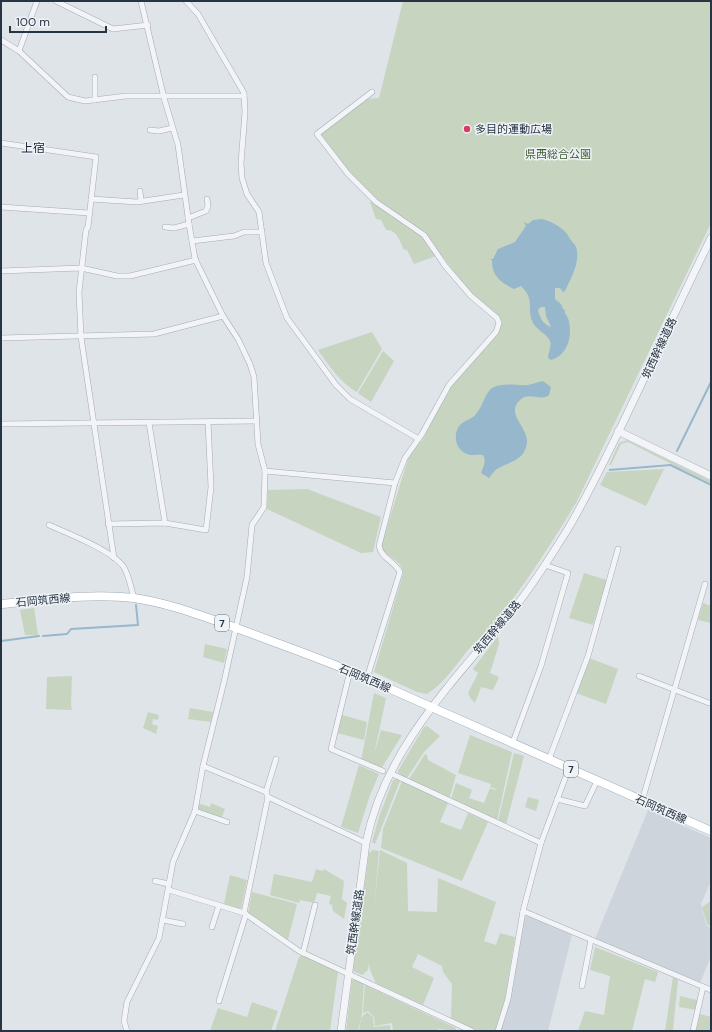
<svg xmlns="http://www.w3.org/2000/svg" width="712" height="1032" viewBox="0 0 712 1032" font-family="'DM Sans','Noto Sans JP',sans-serif">
  <style>
    .built { fill: #cdd4db }
    .green { fill: #c7d4c0 }
    .water { fill: #97b7cc; fill-rule: evenodd }
    .lines { fill: none; stroke-linecap: round; stroke-linejoin: round }
    .stream { stroke: #97b7cc; stroke-width: 2 }
    .minor-casing { stroke: #a4acb4; stroke-width: 6 }
    .tertiary-casing { stroke: #a4acb4; stroke-width: 8 }
    .primary-casing { stroke: #9eaab6; stroke-width: 9 }
    .minor { stroke: #f2f4f7; stroke-width: 5 }
    .tertiary { stroke: #f2f4f7; stroke-width: 7 }
    .primary { stroke: #fff; stroke-width: 8 }
    .poi-dot { fill: #d73b64; stroke: #eff3f7; stroke-width: 1.5 }
    .labels { text-anchor: middle; dominant-baseline: central; stroke-width: 3; stroke-linejoin: round; paint-order: stroke }
    .shield { fill: #eff3f7; stroke: #636d78; stroke-width: 1 }
    .shield-label { font-size: 10px; font-weight: bold; fill: #273442 }
    .poi-label { font-size: 11px; fill: #273442; stroke: #eff3f7; text-anchor: start }
    .park-label { font-size: 11px; fill: #405e33; stroke: #eff3f7 }
    .street-label { font-size: 11px; fill: #273442; stroke: #eff3f7 }
    .neighbourhood-label { font-size: 12px; fill: #192432; stroke: #eff3f7 }
  </style>
  <rect width="100%" height="100%" fill="#dfe4e9"/>
  <g class="built">
    <path d="M 648,810 L 711,838 L 711,881 L 701,904 L 706,924 L 711,929 L 711,956 L 700,983 L 595,939 Z"/>
    <path d="M 528,916 L 572,935 L 548,1031 L 500,1031 L 510,1001 L 525,917 Z"/>
  </g>
  <g class="green">
    <path d="M 403,1 L 711,1 L 711,223 L 577,501 C 550,546 522,590 488,630 C 482,637 475,642 469,649 C 456,664 444,684 427,694 L 417,692 L 374,672 L 403,574 C 403,559 387,560 381,546 L 408,459 L 418,442 L 422,441 L 447,391 L 498,333 L 502,324 L 497,314 L 470,292 L 424,233 L 377,199 L 348,170 L 321,134 L 365,99 L 379,98 Z"/>
    <path d="M 373,201 L 423,237 L 436,256 L 414,264 L 407,250 L 404,250 C 400,242 397,229 386,230 L 381,220 L 376,219 L 370,202 Z"/>
    <path d="M 372,332 L 382,349 L 357,392 C 340,383 329,365 318,350 Z"/>
    <path d="M 383,351 L 394,361 L 371,402 L 358,393 Z"/>
    <path d="M 627,440 L 711,481 L 711,484 L 628,442 L 621,444 L 611,465 L 609,465 L 619,443 Z"/>
    <path d="M 664,469 L 646,506 L 600,485 L 607,472 Z"/>
    <path d="M 307,489 L 381,517 L 373,552 L 361,553 L 267,509 L 268,490 Z"/>
    <path d="M 584,573 L 607,580 L 593,625 L 569,618 Z"/>
    <path d="M 703,603 L 711,606 L 711,623 L 698,620 Z"/>
    <path d="M 34,608 L 38,635 L 25,635 L 20,610 Z"/>
    <path d="M 498,636 L 499,644 L 490,673 L 499,677 L 493,690 L 481,687 L 475,703 L 471,699 L 468,693 L 478,673 L 473,669 Z"/>
    <path d="M 205,644 L 227,649 L 224,663 L 203,657 Z"/>
    <path d="M 589,658 L 618,669 L 606,704 L 576,693 Z"/>
    <path d="M 72,676 L 71,704 L 72,710 L 46,709 L 47,677 Z"/>
    <path d="M 374,693 L 386,698 L 374,755 L 381,730 L 402,735 L 381,769 L 361,761 Z"/>
    <path d="M 190,708 L 213,712 L 211,722 L 188,719 Z"/>
    <path d="M 148,712 L 159,715 L 158,720 L 153,719 L 152,724 L 158,726 L 156,734 L 143,728 Z"/>
    <path d="M 342,715 L 367,722 L 364,740 L 337,733 Z"/>
    <path d="M 427,726 L 440,736 L 424,752 L 407,778 L 399,775 L 398,771 L 424,727 Z"/>
    <path d="M 470,735 L 512,752 L 497,821 L 451,799 L 456,783 L 472,790 L 469,798 L 484,803 L 490,788 L 495,790 L 496,789 L 490,787 L 491,784 L 458,773 Z"/>
    <path d="M 514,753 L 524,756 L 506,825 L 498,821 Z"/>
    <path d="M 425,754 L 427,755 L 428,760 L 456,775 L 449,800 L 409,779 Z"/>
    <path d="M 359,765 L 379,774 L 370,795 L 358,833 L 341,827 Z"/>
    <path d="M 397,779 L 400,781 L 375,844 L 372,842 L 379,817 L 393,780 Z"/>
    <path d="M 402,781 L 448,803 L 440,822 L 461,830 L 468,813 L 488,822 L 462,881 L 381,848 L 383,829 Z"/>
    <path d="M 528,797 L 539,800 L 536,811 L 525,807 Z"/>
    <path d="M 197,803 L 210,807 L 211,803 L 225,809 L 221,819 L 197,810 Z"/>
    <path d="M 373,850 L 379,851 L 374,910 L 380,850 L 407,863 L 408,911 L 437,912 L 438,878 L 496,902 L 484,941 L 496,945 L 500,933 L 515,937 L 505,999 L 495,1031 L 478,1031 L 451,1018 L 452,984 L 443,972 L 442,966 L 418,954 L 412,967 L 434,978 L 423,1005 L 376,983 L 370,970 L 369,963 L 368,970 L 362,975 L 353,971 L 369,853 Z"/>
    <path d="M 316,869 L 323,871 L 324,869 L 344,881 L 342,899 L 347,903 L 344,919 L 333,911 L 332,905 L 329,904 L 331,896 L 317,893 L 314,903 L 300,900 L 299,903 L 270,895 L 274,874 L 312,882 Z"/>
    <path d="M 230,875 L 247,880 L 241,909 L 224,904 Z"/>
    <path d="M 252,892 L 297,904 L 288,940 L 248,913 Z"/>
    <path d="M 711,901 L 711,926 L 707,924 L 702,907 Z"/>
    <path d="M 595,947 L 658,972 L 655,982 L 645,979 L 632,1031 L 578,1031 L 585,1011 L 604,1015 L 610,976 L 590,970 Z"/>
    <path d="M 303,955 L 338,972 L 330,1031 L 275,1031 L 288,991 L 301,995 L 288,991 L 299,957 Z"/>
    <path d="M 673,977 L 678,980 L 673,1030 L 675,1031 L 665,1031 Z"/>
    <path d="M 354,979 L 364,983 L 362,1014 L 358,1031 L 346,1031 L 352,981 Z"/>
    <path d="M 365,985 L 456,1028 L 455,1031 L 439,1029 L 436,1031 L 393,1031 L 392,1023 L 375,1026 L 374,1017 L 368,1011 L 363,1013 Z"/>
    <path d="M 680,996 L 697,1000 L 696,1010 L 679,1007 Z"/>
    <path d="M 252,1002 L 278,1011 L 271,1031 L 210,1031 L 218,1008 L 247,1017 Z"/>
    <path d="M 367,1012 L 373,1017 L 374,1027 L 390,1025 L 391,1031 L 359,1031 L 361,1018 Z"/>
    <path d="M 700,1014 L 711,1017 L 711,1031 L 696,1031 Z"/>
  </g>
  <g class="water">
    <path d="M 542,219 C 553,222 564,228 569,237 C 571,241 574,243 576,247 C 581,261 571,278 565,291 L 563,292 L 560,288 L 555,288 L 555,299 L 561,304 L 563,309 L 565,310 C 564,313 566,314 568,318 C 573,334 569,355 551,360 L 548,358 C 548,352 553,345 549,339 C 545,333 537,330 533,323 C 526,308 536,301 521,286 L 514,289 C 501,282 492,277 492,260 L 489,259 L 493,259 L 498,249 L 515,242 L 526,226 L 524,222 L 528,224 L 533,220 ZM 541,307 L 545,307 L 546,316 L 551,327 C 543,324 540,318 538,310 Z"/>
    <path d="M 543,381 L 551,387 L 549,395 C 540,402 529,391 520,400 C 505,414 528,427 527,442 C 525,461 510,461 497,469 C 494,471 491,475 489,478 L 481,473 C 483,467 487,460 483,455 C 478,454 472,456 467,454 C 455,450 452,433 461,424 C 465,420 473,419 476,414 C 483,407 484,394 492,388 C 503,382 517,386 528,385 C 534,384 537,382 543,381 Z"/>
    <path d="M 671,464 L 711,484 L 711,486 L 670,466 L 609,471 L 609,469 Z"/>
  </g>
  <g class="lines">
    <g class="stream">
      <path d="M 677,451 L 711,382"/>
      <path d="M 43,636 L 67,634 L 71,629 L 138,625 L 136,605"/>
      <path d="M 1,641 L 39,636"/>
    </g>
    <defs>
      <g id="minor">
        <path d="M 56,1 L 113,29 L 148,25"/>
        <path d="M 186,1 L 198,14 L 244,93 L 245,112 L 241,163 L 242,178 L 247,194 L 259,212 L 266,263 L 287,318 L 336,385 L 350,399 L 417,438"/>
        <path d="M 1,40 L 19,51 L 68,97 L 85,101 L 126,96 L 244,96"/>
        <path d="M 19,51 L 37,1"/>
        <path d="M 95,77 L 95,100"/>
        <path d="M 150,130 L 159,131 L 172,128"/>
        <path d="M 1,143 L 96,157 L 88,227 L 86,230 L 79,292 L 81,337 L 114,558"/>
        <path d="M 140,191 L 141,201"/>
        <path d="M 91,199 L 137,202 L 184,195"/>
        <path d="M 1,207 L 89,213"/>
        <path d="M 188,218 L 206,211 L 208,206 L 207,199"/>
        <path d="M 165,227 L 174,228 L 189,224"/>
        <path d="M 192,241 L 234,236 L 244,232 L 262,232"/>
        <path d="M 1,271 L 81,268 L 117,276 L 130,276 L 196,260"/>
        <path d="M 1,338 L 154,334 L 223,316"/>
        <path d="M 149,423 L 165,523"/>
        <path d="M 1,424 L 257,421"/>
        <path d="M 265,471 L 395,483"/>
        <path d="M 108,524 L 165,523 L 206,530 L 211,487 L 208,422"/>
        <path d="M 49,525 C 67,533 111,550 123,566 C 129,574 131,589 134,598"/>
        <path d="M 350,671 L 331,749 L 383,771"/>
        <path d="M 639,676 L 709,703"/>
        <path d="M 367,678 L 400,572 C 394,561 382,559 379,546 L 395,483 L 405,458 L 422,434 L 449,385 L 496,332 L 499,323 L 497,318 L 471,296 L 446,267 L 424,235 L 376,202 L 348,174 L 317,134 L 372,92"/>
        <path d="M 513,742 L 541,666 L 568,573 L 545,565"/>
        <path d="M 549,759 L 588,656 L 618,549"/>
        <path d="M 203,766 L 266,792 L 268,797 L 244,913"/>
        <path d="M 390,773 L 541,843"/>
        <path d="M 266,792 L 276,759"/>
        <path d="M 268,797 L 366,843"/>
        <path d="M 557,799 L 585,806 L 597,781"/>
        <path d="M 642,801 L 705,584"/>
        <path d="M 195,811 L 227,822"/>
        <path d="M 155,881 L 169,884"/>
        <path d="M 169,890 L 244,913 L 299,951 L 472,1031"/>
        <path d="M 523,911 L 711,990"/>
        <path d="M 163,920 L 183,924"/>
        <path d="M 212,927 L 219,905"/>
        <path d="M 303,953 L 315,905"/>
        <path d="M 582,986 L 591,940"/>
        <path d="M 219,1001 L 246,914"/>
        <path d="M 127,1031 L 124,1021 L 127,1002 L 159,938 L 173,862 L 195,811 L 203,766 L 224,682 L 247,577 L 252,525 L 264,507 L 265,471 L 258,444 L 254,377 L 250,364 L 238,339 L 223,316 L 195,259 L 189,224 L 178,145 L 164,98 L 141,1"/>
        <path d="M 498,1031 L 508,999 L 523,911 L 541,843 L 569,768"/>
        <path d="M 693,1031 L 703,987"/>
      </g>
      <g id="tertiary">
        <path d="M 618,431 L 711,476"/>
        <path d="M 341,1031 L 366,843 C 385,746 459,676 519,602 C 536,580 551,556 566,532 C 585,501 601,467 617,435 C 649,369 679,303 711,238"/>
      </g>
      <path id="primary" d="M 1,604 C 45,600 90,593 134,598 C 168,603 199,615 231,626 C 271,641 311,655 350,671 L 711,831"/>
    </defs>
    <use href="#minor" class="minor-casing"/>
    <use href="#tertiary" class="tertiary-casing"/>
    <use href="#primary" class="primary-casing"/>
    <use href="#minor" class="minor"/>
    <use href="#tertiary" class="tertiary"/>
    <use href="#primary" class="primary"/>
  </g>
  <circle class="poi-dot" cx="467" cy="129" r="4"/>
  <g class="labels">
    <g class="shield">
      <rect x="215" y="615" width="14" height="16" rx="3"/>
      <rect x="564" y="761" width="14" height="16" rx="3"/>
    </g>
    <g class="shield-label">
      <text x="222" y="623">7</text>
      <text x="571" y="769">7</text>
    </g>
    <g class="poi-label">
      <text x="475" y="129">多目的運動広場</text>
    </g>
    <g class="park-label">
      <text x="558" y="154">県西総合公園</text>
    </g>
    <g class="street-label">
      <text transform="translate(659 348) rotate(-65)">筑西幹線道路</text>
      <text transform="translate(43 600) rotate(-5)">石岡筑西線</text>
      <text transform="translate(497 627) rotate(-50)">筑西幹線道路</text>
      <text transform="translate(365 678) rotate(23)">石岡筑西線</text>
      <text transform="translate(661 809) rotate(24)">石岡筑西線</text>
      <text transform="translate(355 922) rotate(-82)">筑西幹線道路</text>
    </g>
    <g class="neighbourhood-label">
      <text x="33" y="148">上宿</text>
    </g>
  </g>
  <rect width="712" height="1032" fill="none" stroke="#273442" stroke-width="4"/>
  <path d="M10 26v6h96v-6" fill="none" stroke="#273442" stroke-width="2"/>
  <text x="16" y="26" font-size="12" fill="#273442" stroke="#eff3f7" stroke-width="3" paint-order="stroke">100 m</text>
</svg>
